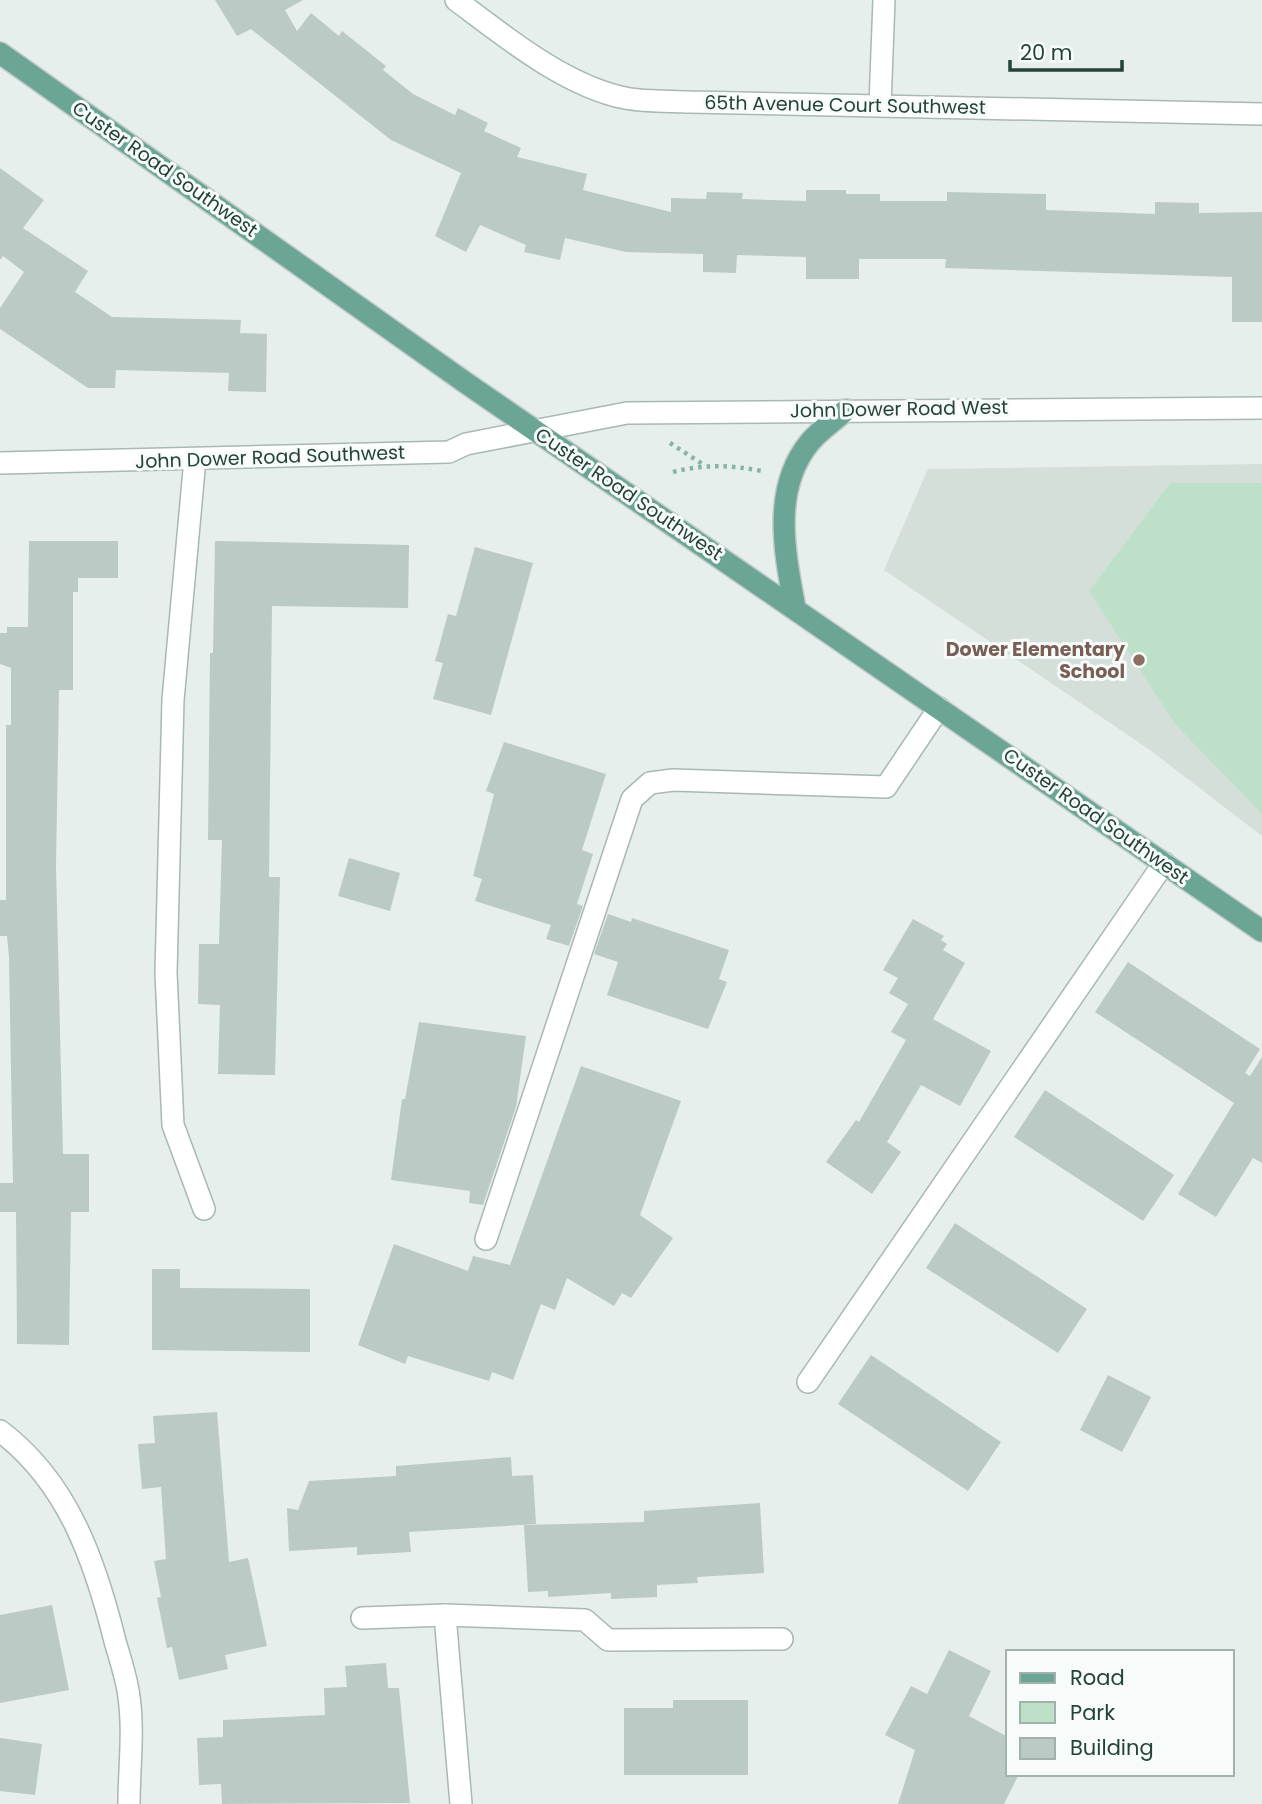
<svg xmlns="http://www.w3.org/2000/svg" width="1262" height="1804" viewBox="0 0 1262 1804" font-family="Poppins,sans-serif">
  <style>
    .built { fill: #d4dfda }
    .green { fill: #bfe0c8 }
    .building { fill: #bbcac4 }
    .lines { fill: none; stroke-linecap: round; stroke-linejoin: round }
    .service-casing { stroke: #a8b8b2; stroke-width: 24 }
    .minor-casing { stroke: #a8b8b2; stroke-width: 24 }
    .tertiary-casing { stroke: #a8b8b2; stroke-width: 24 }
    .primary-casing { stroke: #c2cac8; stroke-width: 24 }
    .path { stroke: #86b3a5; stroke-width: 4.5; stroke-dasharray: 3.5 5; stroke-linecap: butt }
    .service { stroke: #fff; stroke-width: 21 }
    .minor { stroke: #fff; stroke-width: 21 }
    .tertiary { stroke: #fff; stroke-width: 21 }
    .primary { stroke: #6aa596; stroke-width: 21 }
    .education-dot { fill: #8d6e63; stroke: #f7fbf9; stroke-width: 2.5 }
    .labels { text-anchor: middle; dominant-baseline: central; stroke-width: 6; stroke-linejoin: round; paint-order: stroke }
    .street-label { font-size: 19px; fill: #24423a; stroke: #f7fbf9 }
    .education-label { font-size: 19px; font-weight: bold; fill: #785e54; stroke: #f7fbf9; text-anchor: end }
  </style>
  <rect width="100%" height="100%" fill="#e6efeb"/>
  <path class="built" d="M 1262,464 L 1262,836 L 1150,750 L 884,570 L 928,469 Z"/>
  <path class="green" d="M 1170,483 L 1262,483 L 1262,814 L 1175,724 L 1089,591 Z"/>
  <g class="building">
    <path d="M 215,0 L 303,0 L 285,10 L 297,31 L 311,13 L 339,36 L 342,31 L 386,66 L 383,70 L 413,94 L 455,115 L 458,108 L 488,123 L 484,131 L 521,148 L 517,157 L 587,174 L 583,190 L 671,212 L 671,198 L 706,199 L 707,192 L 743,193 L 742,199 L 806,201 L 806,190 L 846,190 L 846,194 L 880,194 L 880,201 L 947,201 L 947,192 L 1046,194 L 1046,210 L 1155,214 L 1155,202 L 1199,203 L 1199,213 L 1262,212 L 1262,322 L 1232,322 L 1232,277 L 945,268 L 946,259 L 859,259 L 859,279 L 806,279 L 806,257 L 737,255 L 736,273 L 703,272 L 703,254 L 626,252 L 565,238 L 560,260 L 524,252 L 526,245 L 480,225 L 466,252 L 435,236 L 461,173 L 391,140 L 251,29 L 237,36 Z"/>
    <path d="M 0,168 L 44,200 L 23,228 L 88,271 L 75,292 L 112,317 L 241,320 L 240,333 L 267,334 L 266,392 L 228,391 L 229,373 L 116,370 L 115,388 L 88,388 L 0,329 L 0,308 L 24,272 L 3,256 L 0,260 Z"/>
    <path d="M 29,541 L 118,541 L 118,578 L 78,578 L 78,592 L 73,592 L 73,690 L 59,690 L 56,866 L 63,1154 L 89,1154 L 89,1212 L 71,1212 L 69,1345 L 17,1344 L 16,1212 L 0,1212 L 0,1183 L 13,1183 L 9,957 L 7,936 L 0,936 L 0,900 L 6,900 L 6,725 L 11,725 L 11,668 L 0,664 L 0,633 L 7,633 L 7,627 L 28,627 Z"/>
    <path d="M 215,541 L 409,545 L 408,608 L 272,606 L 269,877 L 280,877 L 275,1075 L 218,1074 L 220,1005 L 198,1004 L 199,944 L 219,944 L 222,840 L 208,840 L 210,653 L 213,653 Z"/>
    <path d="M 475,547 L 533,563 L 491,715 L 433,699 L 443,663 L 435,661 L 448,614 L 456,616 Z"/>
    <path d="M 504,742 L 606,774 L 582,850 L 593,854 L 577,904 L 583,906 L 569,946 L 546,939 L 551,925 L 475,901 L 482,879 L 473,876 L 494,794 L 486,791 Z"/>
    <path d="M 349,858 L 400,873 L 390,911 L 338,896 Z"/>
    <path d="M 608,914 L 631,922 L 632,918 L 729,950 L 719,979 L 727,982 L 708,1029 L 607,995 L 618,962 L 594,954 Z"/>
    <path d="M 913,919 L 944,936 L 941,940 L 947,944 L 943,950 L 965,963 L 933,1019 L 991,1051 L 960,1106 L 921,1085 L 887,1142 L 901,1152 L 872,1194 L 826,1162 L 856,1120 L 859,1122 L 906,1040 L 891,1032 L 908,1004 L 889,993 L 898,978 L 883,970 Z"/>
    <path d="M 1128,962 L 1260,1049 L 1245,1073 L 1250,1076 L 1262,1057 L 1262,1163 L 1253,1158 L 1216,1217 L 1178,1194 L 1234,1103 L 1095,1012 Z"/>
    <path d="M 419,1022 L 526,1036 L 516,1107 L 483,1205 L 469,1203 L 470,1191 L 391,1180 L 402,1099 L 405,1099 Z"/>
    <path d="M 581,1066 L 681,1101 L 640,1215 L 673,1238 L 631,1298 L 622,1293 L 614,1306 L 567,1278 L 555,1310 L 541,1304 L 513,1380 L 492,1372 L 489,1381 L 408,1356 L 405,1364 L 358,1345 L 394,1244 L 468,1271 L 473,1256 L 510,1265 Z"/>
    <path d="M 1045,1090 L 1174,1175 L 1143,1221 L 1014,1137 Z"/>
    <path d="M 955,1223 L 1087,1309 L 1058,1353 L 926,1268 Z"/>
    <path d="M 152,1269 L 180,1269 L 180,1288 L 310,1289 L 310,1352 L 152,1350 Z"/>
    <path d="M 871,1355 L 1001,1442 L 968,1491 L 838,1404 Z"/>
    <path d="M 1108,1375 L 1151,1397 L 1122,1452 L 1080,1430 Z"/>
    <path d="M 217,1412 L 229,1562 L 248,1558 L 267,1646 L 225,1655 L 228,1669 L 179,1680 L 172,1647 L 167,1648 L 157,1598 L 161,1597 L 154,1561 L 166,1559 L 161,1487 L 142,1489 L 138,1444 L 155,1443 L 153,1416 Z"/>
    <path d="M 511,1457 L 512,1476 L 533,1475 L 536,1524 L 409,1532 L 411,1552 L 357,1555 L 357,1547 L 289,1551 L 287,1508 L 298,1510 L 309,1481 L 396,1476 L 396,1466 Z"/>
    <path d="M 760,1503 L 764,1573 L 697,1577 L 698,1583 L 657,1585 L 657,1597 L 611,1599 L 611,1593 L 548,1597 L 548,1591 L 528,1592 L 524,1525 L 644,1522 L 644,1511 Z"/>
    <path d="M 52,1605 L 69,1690 L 0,1703 L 0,1615 Z"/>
    <path d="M 949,1650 L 991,1671 L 969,1716 L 1008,1737 L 1008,1774 L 1019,1774 L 1004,1804 L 898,1804 L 915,1750 L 885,1735 L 911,1686 L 927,1694 Z"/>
    <path d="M 386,1663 L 388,1688 L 399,1688 L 410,1803 L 222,1804 L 221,1784 L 199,1785 L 197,1738 L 223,1737 L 223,1720 L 325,1715 L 324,1688 L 347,1687 L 345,1666 Z"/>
    <path d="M 673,1700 L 748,1700 L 748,1775 L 624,1775 L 624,1708 L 673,1708 Z"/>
    <path d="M 0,1738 L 42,1744 L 35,1795 L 0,1791 Z"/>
  </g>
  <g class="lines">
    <defs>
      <g id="service">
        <path d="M 195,459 L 173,700 L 166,973 L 173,1125 L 204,1209"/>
        <path d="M 486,1239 L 632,799 L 650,783 L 673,780 L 886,787 L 939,708"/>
        <path d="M 808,1382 L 1164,863"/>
        <path d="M 0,1431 C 68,1482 95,1561 115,1641 C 120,1659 127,1679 129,1697 C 134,1732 129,1769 129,1804"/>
        <path d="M 362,1618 L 445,1615"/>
        <path d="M 461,1804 L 445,1615 L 585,1620 L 608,1640 L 782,1639"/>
      </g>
      <g id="minor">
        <path d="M 456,0 C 504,36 565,86 625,98 C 646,102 669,101 690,102 L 1262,114"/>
        <path d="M 880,105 L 884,0"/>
      </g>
      <path id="tertiary" d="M 0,463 L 449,452 L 466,444 L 627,413 L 1262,408"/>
      <g id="primary">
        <path d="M 0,53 L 466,383 L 1262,931"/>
        <path d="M 795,608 C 785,554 771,489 810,442 C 820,430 835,420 846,410"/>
      </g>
    </defs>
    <use href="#service" class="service-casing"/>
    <use href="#minor" class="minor-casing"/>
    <use href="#tertiary" class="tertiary-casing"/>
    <use href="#primary" class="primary-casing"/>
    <g class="path">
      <path d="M 670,443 L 704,465"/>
      <path d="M 673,472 C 705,464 730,465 762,471"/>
    </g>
    <use href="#service" class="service"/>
    <use href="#minor" class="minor"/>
    <use href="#tertiary" class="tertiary"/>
    <use href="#primary" class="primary"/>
  </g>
  <circle class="education-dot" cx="1139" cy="660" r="7"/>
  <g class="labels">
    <g class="street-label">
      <text transform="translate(845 105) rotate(1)">65th Avenue Court Southwest</text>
      <text transform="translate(165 169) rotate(35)">Custer Road Southwest</text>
      <text transform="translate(899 409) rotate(-1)">John Dower Road West</text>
      <text transform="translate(270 457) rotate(-2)">John Dower Road Southwest</text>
      <text transform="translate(629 494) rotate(34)">Custer Road Southwest</text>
      <text transform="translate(1096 816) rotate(35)">Custer Road Southwest</text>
    </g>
    <g class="education-label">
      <text x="1125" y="649">Dower Elementary<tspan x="1125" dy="22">School</tspan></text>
    </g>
  </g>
  <rect x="1006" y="1650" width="228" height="126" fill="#f7fbf9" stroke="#a3b1ad" stroke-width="2"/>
  <rect x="1020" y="1673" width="35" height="10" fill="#6aa596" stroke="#a3b1ad" stroke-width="2"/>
  <text x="1070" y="1685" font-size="21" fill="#24423a">Road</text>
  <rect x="1020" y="1702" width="35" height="21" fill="#bfe0c8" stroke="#a3b1ad" stroke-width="2"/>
  <text x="1070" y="1720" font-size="21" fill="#24423a">Park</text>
  <rect x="1020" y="1738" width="35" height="21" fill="#bbcac4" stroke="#a3b1ad" stroke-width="2"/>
  <text x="1070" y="1755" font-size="21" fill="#24423a">Building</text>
  <path d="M1010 60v10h112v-10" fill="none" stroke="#24423a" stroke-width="3.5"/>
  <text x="1020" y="60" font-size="21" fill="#24423a" stroke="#f7fbf9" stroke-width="5" paint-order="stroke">20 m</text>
</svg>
